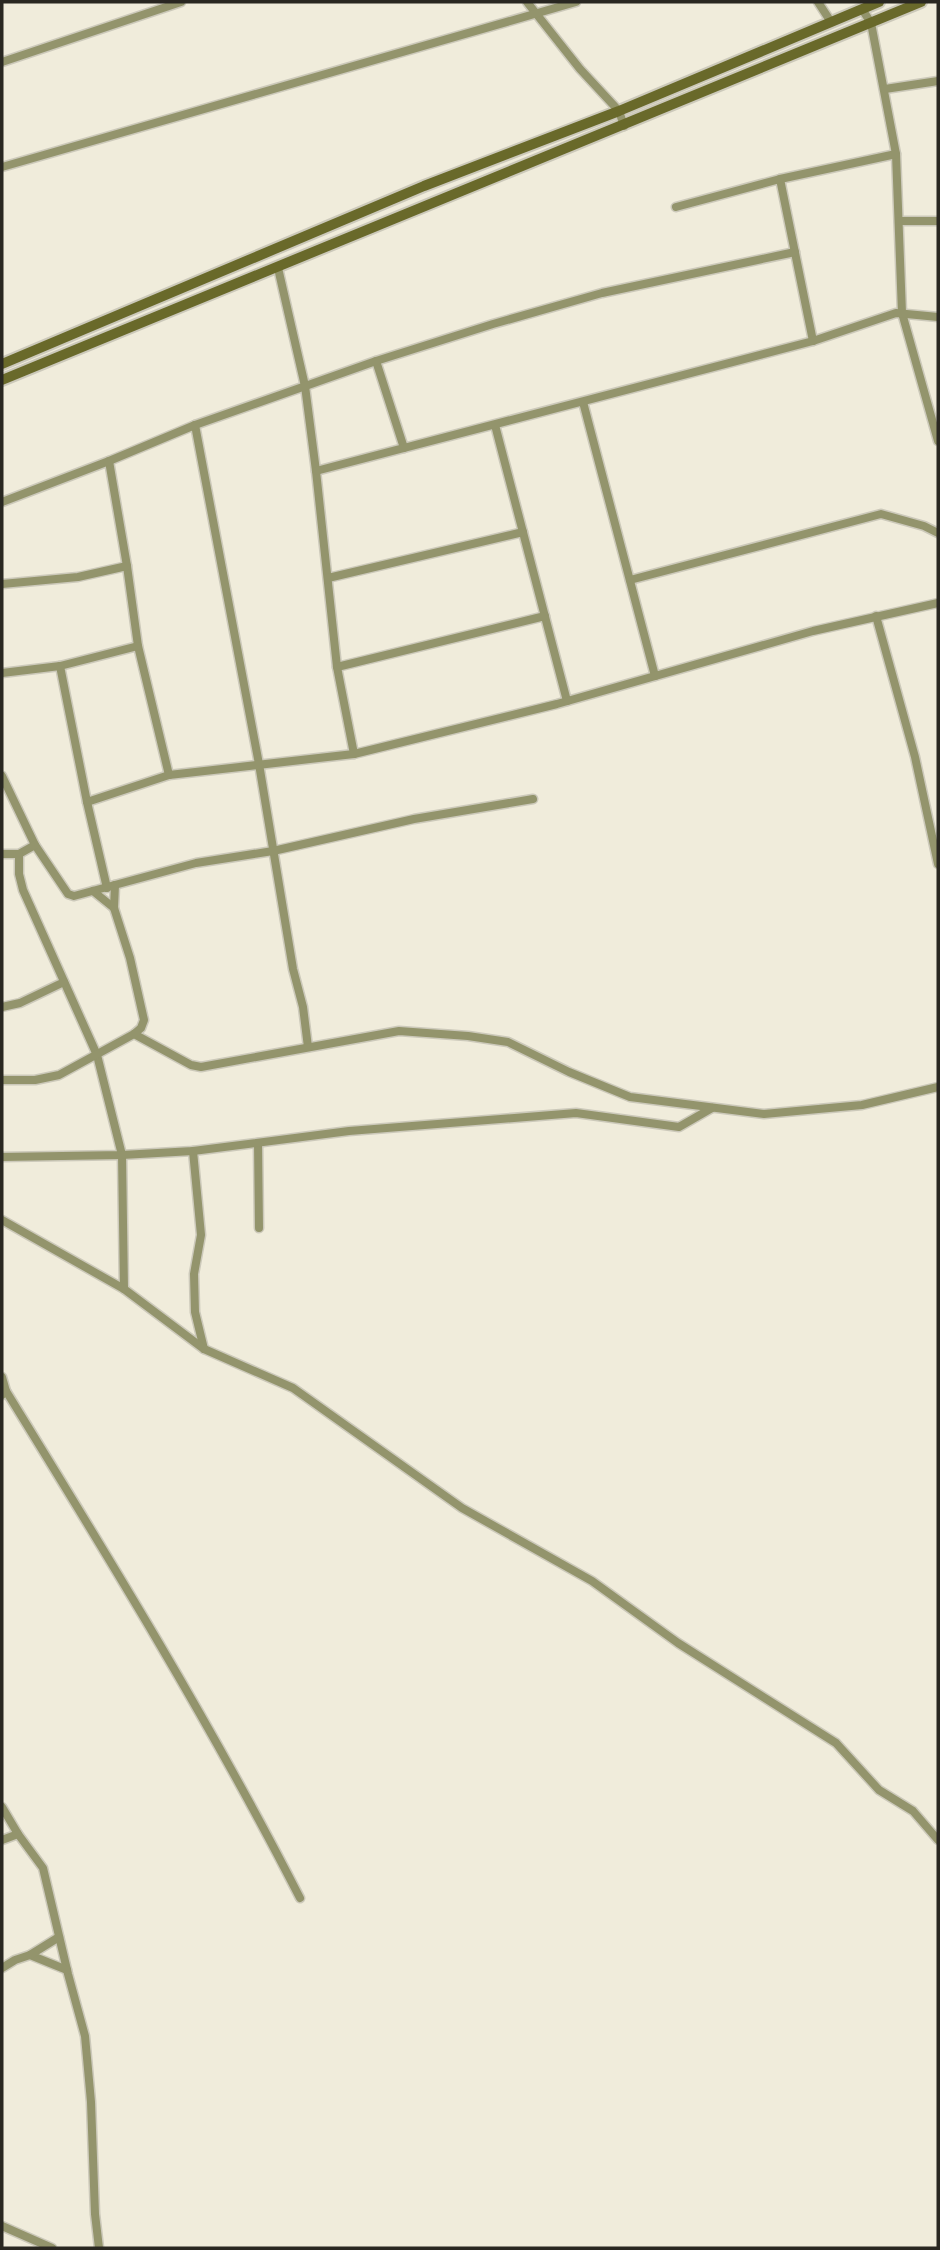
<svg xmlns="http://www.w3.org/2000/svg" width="940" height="2250" viewBox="0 0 940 2250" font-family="'Source Sans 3',sans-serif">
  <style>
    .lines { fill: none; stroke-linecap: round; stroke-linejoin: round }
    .street-casing { stroke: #ccc9ba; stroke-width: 11 }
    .secondary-casing { stroke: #ccc9ba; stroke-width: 14 }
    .street { stroke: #93946c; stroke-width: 8 }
    .secondary { stroke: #69692a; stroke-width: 10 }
  </style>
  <rect width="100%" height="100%" fill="#f0ecdb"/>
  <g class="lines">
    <defs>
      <g id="street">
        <path d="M 527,2 L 580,69 L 619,111 L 624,126"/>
        <path d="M 818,2 L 831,22"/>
        <path d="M 862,9 L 871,23 L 896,154 L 902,313 L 938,441"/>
        <path d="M 2,62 L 181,2"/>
        <path d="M 885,89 L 938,81"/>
        <path d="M 2,167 L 576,2"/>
        <path d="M 780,179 L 813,341"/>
        <path d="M 676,207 L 780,179 L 896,154"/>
        <path d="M 899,221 L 938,221"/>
        <path d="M 278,268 L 305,386 L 316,471 L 337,667 L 354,754"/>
        <path d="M 376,361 L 404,448"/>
        <path d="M 583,402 L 655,676"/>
        <path d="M 195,425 L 259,764 L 293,969 L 303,1007 L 308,1047"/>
        <path d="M 495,425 L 567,701"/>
        <path d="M 109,461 L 127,566 L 138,646 L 169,775"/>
        <path d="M 316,471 L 813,341 L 896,313 L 938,317"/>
        <path d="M 2,502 L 109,461 L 195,425 L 376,361 L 493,324 L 602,293 L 795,252"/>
        <path d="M 328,578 L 523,532"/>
        <path d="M 630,580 L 881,514 L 924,526 L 938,533"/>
        <path d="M 2,584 L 78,577 L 127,566"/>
        <path d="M 876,616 L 915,757 L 938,864"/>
        <path d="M 60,666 L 87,802 L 107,888"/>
        <path d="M 337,667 L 545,616"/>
        <path d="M 2,673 L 60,666 L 138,646"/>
        <path d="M 2,776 L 35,845 L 68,894 L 74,896 L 196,863 L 273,851 L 414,819 L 533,799"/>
        <path d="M 87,802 L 169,775 L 354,754 L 557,704 L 813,631 L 938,603"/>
        <path d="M 2,854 L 19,854 L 35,845"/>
        <path d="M 19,854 L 19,874 L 23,890 L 97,1055 L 122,1155 L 124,1289"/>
        <path d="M 93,891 L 114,908"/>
        <path d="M 2,1007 L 20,1003 L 64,982"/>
        <path d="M 134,1034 L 191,1065 L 201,1067 L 399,1031 L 468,1036 L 508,1042 L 569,1072 L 630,1097 L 764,1114 L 862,1105 L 938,1087"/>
        <path d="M 2,1080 L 35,1080 L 59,1075 L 134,1034 L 141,1028 L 144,1020 L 130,958 L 114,908 L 115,885"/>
        <path d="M 258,1143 L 259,1228"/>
        <path d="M 193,1151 L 201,1235 L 194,1274 L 195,1312 L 204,1349"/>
        <path d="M 2,1157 L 122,1155 L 193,1151 L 349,1131 L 576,1113 L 679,1127 L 712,1108"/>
        <path d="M 2,1220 L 124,1289 L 204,1349 L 293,1388 L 462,1508 L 592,1581 L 678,1643 L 836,1743 L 879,1790 L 913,1811 L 938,1840"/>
        <path d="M 2,1377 L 6,1391 L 2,1395"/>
        <path d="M 6,1391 C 109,1558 211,1724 300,1898"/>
        <path d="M 2,1807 L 18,1834 L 43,1868 L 68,1974 L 85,2036 L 91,2102 L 95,2214 L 99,2248"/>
        <path d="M 2,1840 L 18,1834"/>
        <path d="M 30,1955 L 67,1970"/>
        <path d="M 2,1968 L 15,1960 L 30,1955 L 59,1937"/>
        <path d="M 2,2226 L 52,2248"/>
      </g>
      <g id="secondary">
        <path d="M 2,364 L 424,186 L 619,111 L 879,2"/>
        <path d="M 2,380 L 921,2"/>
      </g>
    </defs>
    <use href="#street" class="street-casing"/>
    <use href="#secondary" class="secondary-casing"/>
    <use href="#street" class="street"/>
    <use href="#secondary" class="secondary"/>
  </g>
  <rect width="940" height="2250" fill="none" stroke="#292721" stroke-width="7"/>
</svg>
